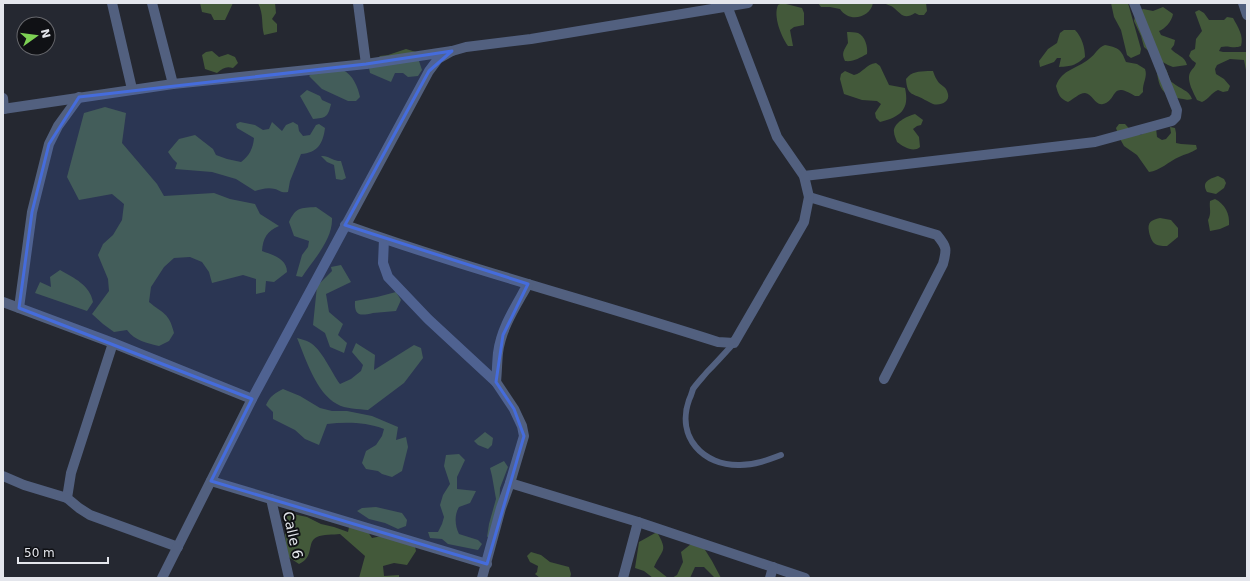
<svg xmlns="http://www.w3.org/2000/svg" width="1250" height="581" viewBox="0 0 1250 581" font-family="'DejaVu Sans',sans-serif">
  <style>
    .forest { fill: #43593a }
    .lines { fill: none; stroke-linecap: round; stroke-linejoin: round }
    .service { stroke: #52607f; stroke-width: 6 }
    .minor { stroke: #52607f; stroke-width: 10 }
    .tertiary { stroke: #52607f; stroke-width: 10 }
    .marked { fill: #456cdc; fill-opacity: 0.2; stroke: #456cdc; stroke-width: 3; stroke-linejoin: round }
    .labels { text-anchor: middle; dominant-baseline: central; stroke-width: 4; stroke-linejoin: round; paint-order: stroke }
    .street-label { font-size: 14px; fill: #e4e6ec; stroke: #101115 }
  </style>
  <rect width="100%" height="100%" fill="#252831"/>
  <g class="forest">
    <path d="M 200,3 L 233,3 L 225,20 L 214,20 L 211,14 L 202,12 Z"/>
    <path d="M 258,3 L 275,3 L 276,13 L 272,19 L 277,24 L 277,32 L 264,35 C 261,23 264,15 258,3 Z"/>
    <path d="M 782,3 L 802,8 L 804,13 L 804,25 L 794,27 L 790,30 L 793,46 L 788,46 C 781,36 773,16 778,5 Z"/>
    <path d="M 818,3 L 873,3 C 870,18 849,23 840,9 L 830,7 L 821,7 Z"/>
    <path d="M 884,3 L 926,3 L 927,11 L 924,15 L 919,15 L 915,13 C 904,20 901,14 894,8 C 891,5 887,5 884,3 Z"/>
    <path d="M 1111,3 L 1128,3 L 1141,49 L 1140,54 L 1131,58 L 1127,55 L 1121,30 L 1114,17 Z"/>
    <path d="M 1163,7 L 1173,14 C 1172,21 1165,29 1159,31 L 1161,35 L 1175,40 L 1174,45 L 1171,49 C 1176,55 1185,56 1187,65 L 1173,67 L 1168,65 L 1159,60 L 1144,47 L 1141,36 L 1134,21 L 1135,16 L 1138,12 L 1143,9 L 1153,11 Z"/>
    <path d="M 1199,10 L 1204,13 L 1209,20 L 1224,20 L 1227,17 L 1233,18 C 1238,27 1244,36 1241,46 C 1234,49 1228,45 1221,47 L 1219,51 L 1223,52 L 1247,52 L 1247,75 L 1244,60 L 1230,59 L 1217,65 L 1215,69 L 1216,74 L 1224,79 L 1230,86 L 1228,91 L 1223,92 L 1218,90 C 1211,93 1209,99 1202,102 L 1197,100 C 1194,93 1185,79 1191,71 C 1193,68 1195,67 1196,63 L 1192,60 L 1189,56 L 1191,51 L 1195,49 L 1196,39 L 1202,31 L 1195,12 Z"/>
    <path d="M 1064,30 L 1075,30 C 1082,37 1085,48 1085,57 C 1075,66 1072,66 1059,67 L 1061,58 L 1057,58 L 1054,62 L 1040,67 L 1039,61 L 1048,49 L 1057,43 L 1060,33 Z"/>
    <path d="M 847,32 C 850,32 855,32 858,33 C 865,36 868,47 867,54 C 859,58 854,62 845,61 C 841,53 844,50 848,43 Z"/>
    <path d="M 1105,45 C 1119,48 1121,49 1126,62 L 1137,64 L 1145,69 C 1148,77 1142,83 1143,92 L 1139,96 L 1135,96 C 1110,80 1118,100 1103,104 C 1095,106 1093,94 1085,93 C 1079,93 1074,99 1068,102 C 1060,99 1058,94 1056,86 C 1062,69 1077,69 1089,59 C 1096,54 1097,48 1105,45 Z"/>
    <path d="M 406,49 L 416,52 L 422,70 L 418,76 L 408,77 L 403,73 L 395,73 L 391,82 L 370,73 L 369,68 L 380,56 L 388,55 Z"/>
    <path d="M 212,51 L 219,57 L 228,54 L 235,57 L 238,63 L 233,68 C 226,66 223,68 217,73 L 205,69 L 202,55 L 206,52 Z"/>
    <path d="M 876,63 L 880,66 L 889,85 L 905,88 C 910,110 900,117 880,122 L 876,118 L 875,113 L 881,104 L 877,101 L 862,100 L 844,94 L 840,79 L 841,74 L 845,71 L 854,75 C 863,73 866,64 876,63 Z"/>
    <path d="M 321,65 C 327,66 338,66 343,70 C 353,75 358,87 360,97 L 356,101 L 348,101 L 322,89 L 309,76 Z"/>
    <path d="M 1166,69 C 1168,73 1169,81 1173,83 C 1180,89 1189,90 1192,99 C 1189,100 1187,100 1183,99 C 1165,96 1160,92 1157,73 Z"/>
    <path d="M 928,71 L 933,71 C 934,74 935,77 937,80 C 940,86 946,85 948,94 C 950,102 940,106 933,104 C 930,103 928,101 925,100 C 914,93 907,97 906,79 C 912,71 918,72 928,71 Z"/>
    <path d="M 307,90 L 320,96 L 322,100 L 331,104 C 328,117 326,118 313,119 L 300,96 Z"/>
    <path d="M 105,107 L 126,113 L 122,143 L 157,184 L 164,196 L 214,193 L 230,199 L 255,204 L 260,214 L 279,226 C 267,231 263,238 262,251 C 273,255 287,259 287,272 L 274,282 L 266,281 L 265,292 L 256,294 L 256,279 L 243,275 L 212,283 L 209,272 L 202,262 L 190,257 L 174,258 L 164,267 L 151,287 L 149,302 C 163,314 169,312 174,333 L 169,341 L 159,346 C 147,343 135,341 127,330 L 114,332 L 103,324 L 92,314 L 109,291 L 108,279 L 98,255 L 103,244 L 113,235 L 122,220 L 124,204 L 112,194 L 79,200 L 67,177 L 84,113 Z"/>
    <path d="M 915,114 L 923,120 L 921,125 L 917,126 L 913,129 L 919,137 L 920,147 C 913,153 904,147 897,142 C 896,139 894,135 894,132 C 893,123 907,116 915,114 Z"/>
    <path d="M 240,122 L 255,125 L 263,130 L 269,129 L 272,122 L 282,131 L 286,125 L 293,122 L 298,125 L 299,131 L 303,136 L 310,135 L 316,125 L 319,124 L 325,128 C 323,144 317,153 301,154 L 290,181 L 288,192 C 281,193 281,191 275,189 C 268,187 261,189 255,191 L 236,179 L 212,172 L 175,169 L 177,163 L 173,159 L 168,152 L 179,139 L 195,135 L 213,149 L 216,155 L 227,159 L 241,162 C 249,156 253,149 254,138 L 237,128 L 236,124 Z"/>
    <path d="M 1119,124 L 1125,124 L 1135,135 L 1140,135 L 1156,128 L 1157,137 L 1162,140 L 1166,139 L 1171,133 L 1170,127 L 1175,128 L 1176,133 L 1176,143 L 1181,144 L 1196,145 L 1197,149 C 1191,153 1185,154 1179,157 C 1169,161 1160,171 1149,172 L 1137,155 L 1124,146 L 1119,137 L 1116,128 Z"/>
    <path d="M 321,156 C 328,155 332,161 341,161 L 346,178 L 342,180 L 336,179 L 334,165 L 327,162 Z"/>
    <path d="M 1218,176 L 1224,179 L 1226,183 L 1224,188 L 1216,194 L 1207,192 C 1201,182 1209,179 1218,176 Z"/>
    <path d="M 1215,199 C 1225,204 1230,214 1229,225 L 1220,229 L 1210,231 L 1208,220 C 1212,213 1209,208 1210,201 Z"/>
    <path d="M 316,207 L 332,218 C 333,240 313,260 302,277 L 296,276 L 302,255 L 308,247 L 309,241 L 294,236 L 289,222 C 296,207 300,208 316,207 Z"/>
    <path d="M 1160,218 L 1171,220 L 1178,228 L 1178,237 L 1167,246 C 1155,246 1152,244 1149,232 C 1147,222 1151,220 1160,218 Z"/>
    <path d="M 341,265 L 351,282 L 326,294 L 329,312 L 343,324 L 338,335 L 347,343 L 344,353 L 330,347 L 325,333 L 313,325 L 317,286 L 332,271 L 331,267 Z"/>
    <path d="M 60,270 C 74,278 90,285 93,302 L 87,311 L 35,293 L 40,282 L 51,287 L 50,277 Z"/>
    <path d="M 396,292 L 401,300 L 396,311 C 388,312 381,312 373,313 C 360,316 354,316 355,301 L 377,297 Z"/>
    <path d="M 297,338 C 300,339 306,340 309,342 C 322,349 331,372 340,384 L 351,379 L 361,371 L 363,365 L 352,352 L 356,343 L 375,355 L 374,370 L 414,345 L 421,348 L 423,358 L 404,383 L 368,410 C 359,409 345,409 337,404 C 316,393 306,359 297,338 Z"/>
    <path d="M 283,389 L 300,396 L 320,408 L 332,411 L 347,411 L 372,416 L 398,427 L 396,440 L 406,437 L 408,447 L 402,471 L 392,477 L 382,474 L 378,471 L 366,469 L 362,463 L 366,451 L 376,445 L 382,436 L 384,429 C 365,422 346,422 327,424 L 319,445 L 305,439 L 295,430 L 273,419 L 273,412 L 266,405 C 270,396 275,393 283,389 Z"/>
    <path d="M 485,432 L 493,438 L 492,445 L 488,449 L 478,445 L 474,441 Z"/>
    <path d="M 459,454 L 465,460 L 457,477 L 457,489 L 476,491 L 470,503 L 459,507 C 454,515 455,526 459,534 L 478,540 L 482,544 L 478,550 L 448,544 L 442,539 L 430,538 L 428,532 L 438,532 L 442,524 L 444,517 L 440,505 L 443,495 L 450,484 L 444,466 L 446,455 Z"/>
    <path d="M 504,461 L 508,467 L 500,488 L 498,533 L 487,537 L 489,524 L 496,499 L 492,476 L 490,468 Z"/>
    <path d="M 376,507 L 402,513 L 407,520 L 406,526 L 398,529 L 385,523 L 369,519 L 357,511 L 362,508 Z"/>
    <path d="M 284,512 L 307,517 L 321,524 L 334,527 L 348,532 L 351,518 L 361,522 L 372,538 L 391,534 L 414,542 L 416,551 L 407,565 L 394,563 L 383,566 L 384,576 L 399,575 L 399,578 L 359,578 L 365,556 L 340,534 C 333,535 323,534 317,537 C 306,542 315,557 299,564 L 287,556 L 285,534 L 286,521 Z"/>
    <path d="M 657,532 C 668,552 663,548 654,567 L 668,578 L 653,578 L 644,571 L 635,568 L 639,542 Z"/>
    <path d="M 691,544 L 702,545 L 712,561 L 721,578 L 714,578 L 714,577 L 704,567 L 695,567 L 690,578 L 672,578 L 677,575 L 683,562 L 681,552 Z"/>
    <path d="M 531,552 L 541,555 L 550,562 L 569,567 L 571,574 L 570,578 L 540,578 L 535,574 L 537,572 L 538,566 L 530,562 L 527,556 Z"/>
  </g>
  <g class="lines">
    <path class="service" d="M 734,343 C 725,353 716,363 707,372 C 703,377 697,383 693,389 C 692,392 691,396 689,400 C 676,437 703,466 740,465 C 755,465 768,460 781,455"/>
    <g class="minor">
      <path d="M 112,3 L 132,89"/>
      <path d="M 152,3 L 173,84"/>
      <path d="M 358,3 L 366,64"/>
      <path d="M 1243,3 L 1247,15"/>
      <path d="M 3,98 L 4,109"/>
      <path d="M 3,109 L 173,84 L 366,64 L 452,51"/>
      <path d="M 804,176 L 1095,142 L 1172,121 L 1176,117 L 1177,110 L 1134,3"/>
      <path d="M 809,197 L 937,235 C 947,247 947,249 943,264 L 884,379"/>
      <path d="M 345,225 C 468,269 594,302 718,342 L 734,343 L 804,222 L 809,197 L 804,176 L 777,137 L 726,3"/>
      <path d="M 384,239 L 383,263 L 388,277 L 428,319 L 496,382 L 514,409 L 522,426 L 524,436 L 510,483"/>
      <path d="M 3,302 L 113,343 L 252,399"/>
      <path d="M 19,308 L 32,212 L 49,144 L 58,126 L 79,97"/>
      <path d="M 113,343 L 71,473 L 67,498 L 79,508 L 90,515 L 178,547"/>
      <path d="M 496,382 C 497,372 497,363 498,353 C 501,328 516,306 528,284"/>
      <path d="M 3,476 L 24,485 L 67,498"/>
      <path d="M 211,481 L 487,564"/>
      <path d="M 271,499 L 289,578"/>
      <path d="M 482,578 L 501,508 L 510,483 L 638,522 L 805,578"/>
      <path d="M 623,578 L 638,522"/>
      <path d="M 770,578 L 773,567"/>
    </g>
    <path class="tertiary" d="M 162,578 L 252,399 L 429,71 L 438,59 L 452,51 L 466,47 L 531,39 L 748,3"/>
  </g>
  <path class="marked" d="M 452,51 L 429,71 L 345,225 L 528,284 L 503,335 L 496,382 L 514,409 L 524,436 L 487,564 L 211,481 L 252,399 L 19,308 L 32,212 L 49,144 L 79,97 L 366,64 Z"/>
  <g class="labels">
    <g class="street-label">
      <text transform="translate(293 535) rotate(77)">Calle 6</text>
    </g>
  </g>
  <rect width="1250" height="581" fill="none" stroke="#e4e6ec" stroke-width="8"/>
  <g transform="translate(36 36) rotate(76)"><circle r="19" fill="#101115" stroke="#65666b"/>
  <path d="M0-3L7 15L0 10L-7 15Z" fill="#7dd154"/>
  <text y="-6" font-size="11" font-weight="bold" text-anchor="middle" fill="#e4e6ec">N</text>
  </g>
  <path d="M18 557v6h90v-6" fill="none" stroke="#e4e6ec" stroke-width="2"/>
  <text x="24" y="557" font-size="12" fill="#e4e6ec" stroke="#101115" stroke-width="3" paint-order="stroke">50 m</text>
</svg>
